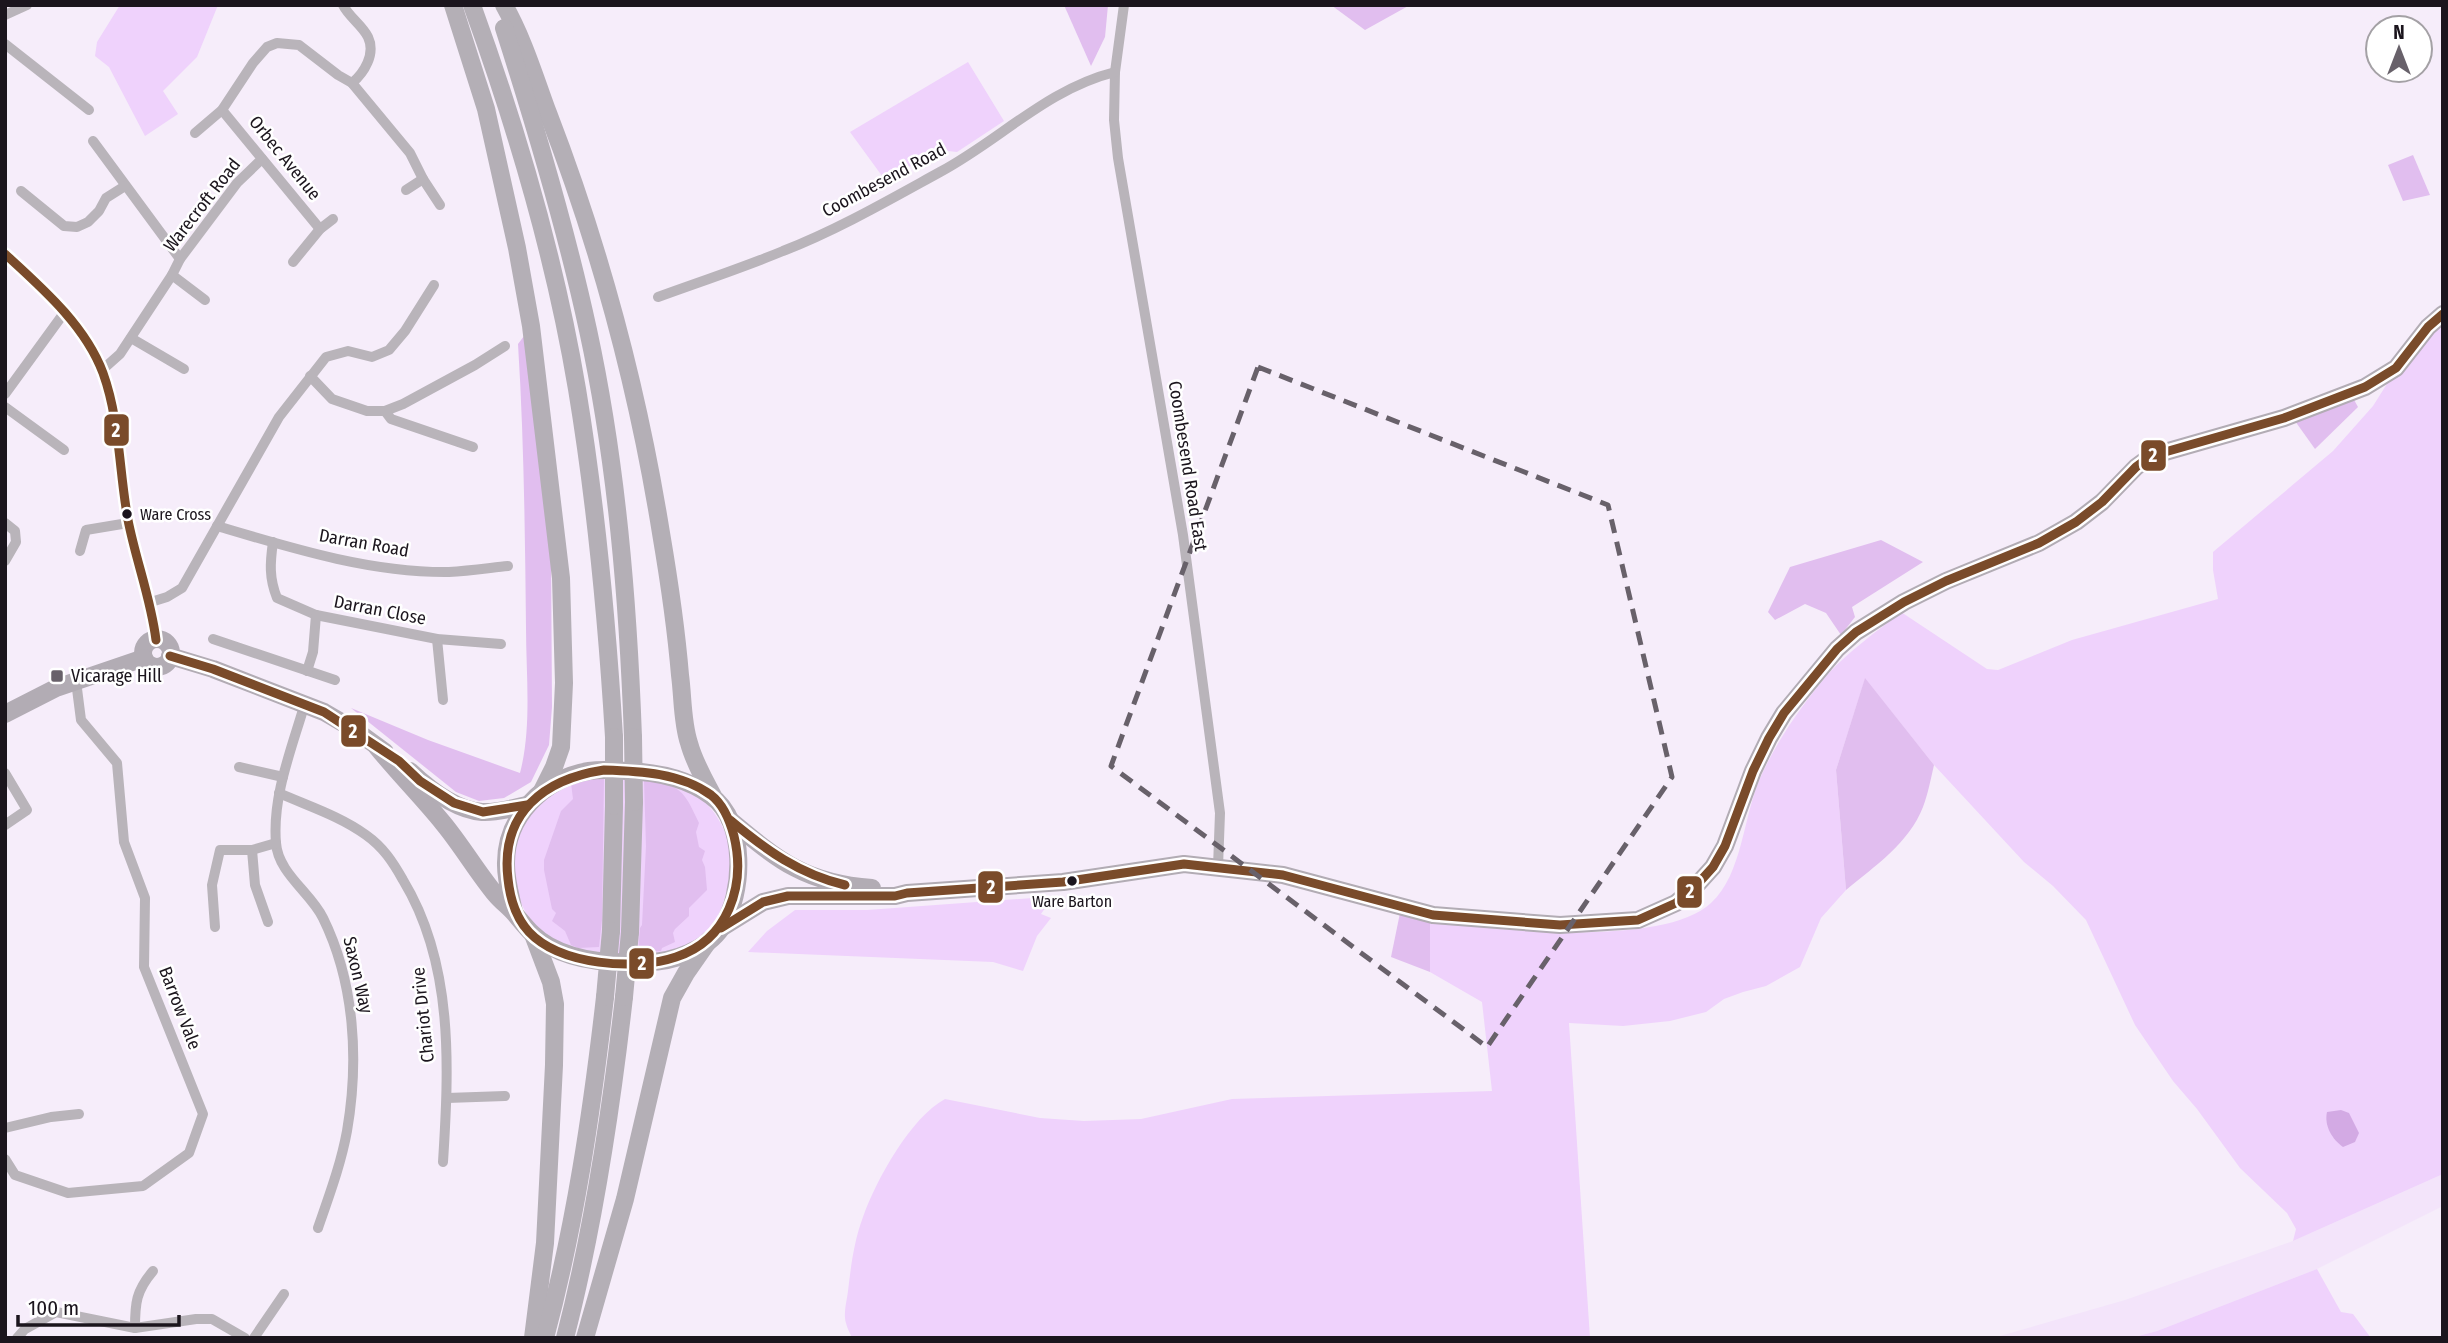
<svg xmlns="http://www.w3.org/2000/svg" width="2448" height="1343" viewBox="0 0 2448 1343" font-family="'Fira Sans Condensed',sans-serif">
  <style>
    .built { fill: #f3e4fa }
    .green { fill: #efd2fc }
    .forest { fill: #e1beef }
    .water { fill: #d3aae4 }
    .lines { fill: none; stroke-linecap: round; stroke-linejoin: round }
    .minor { stroke: #b9b4ba; stroke-width: 10 }
    .primary { stroke: #b2acb4; stroke-width: 18 }
    .trunk { stroke: #b4afb6; stroke-width: 18 }
    .trunk-bridge { stroke: #b4afb6; stroke-width: 18 }
    .bus-1-casing { stroke: #fff; stroke-width: 14 }
    .bus-1 { stroke: #7a4b2a; stroke-width: 9 }
    .marked { fill: none; stroke: #68616a; stroke-width: 5; stroke-dasharray: 14 9; stroke-linejoin: round }
    .bus-dot { fill: #1b151d; stroke: #fff; stroke-width: 2.5 }
    .poi-dot { fill: #68616a; stroke: #fff; stroke-width: 2.5 }
    .labels { text-anchor: middle; dominant-baseline: central; stroke-width: 5; stroke-linejoin: round; paint-order: stroke }
    .bus-label { font-size: 16px; fill: #1b151d; stroke: #fff; text-anchor: start }
    .street-label { font-size: 18px; fill: #1b151d; stroke: #fff }
    .poi-label { font-size: 18px; fill: #1b151d; stroke: #fff; text-anchor: start }
    .line-badge { stroke: #fff; stroke-width: 2.5 }
    .badge-label { font-size: 19px; text-anchor: middle; font-weight: bold; fill: #fff }
  </style>
  <rect width="100%" height="100%" fill="#f6edfa"/>
  <path class="built" d="M 2443,1174 L 2443,1206 L 2317,1269 L 2157,1331 L 2131,1338 L 1993,1338 L 2125,1300 L 2293,1241 Z"/>
  <g class="green">
    <path d="M 120,5 L 218,5 L 197,57 L 163,91 L 178,114 L 145,136 L 109,67 L 95,56 L 97,42 Z"/>
    <path d="M 968,62 L 1004,121 L 957,152 L 939,150 L 885,180 L 850,132 Z"/>
    <path d="M 2443,324 L 2443,1174 L 2293,1241 L 2296,1229 L 2287,1213 L 2240,1168 L 2197,1109 L 2173,1081 L 2135,1025 L 2086,920 L 2053,886 L 2024,862 L 1934,765 L 1865,679 L 1836,770 L 1846,890 L 1821,918 L 1800,967 L 1766,986 L 1743,992 L 1724,999 L 1706,1012 L 1670,1021 L 1623,1026 L 1569,1023 L 1590,1338 L 852,1338 C 850,1333 847,1328 846,1323 C 843,1314 847,1300 848,1291 C 851,1266 854,1241 863,1217 C 876,1180 911,1117 945,1099 L 1040,1118 L 1084,1121 L 1141,1119 L 1232,1099 L 1492,1091 L 1482,1002 L 1430,972 L 1430,921 C 1493,930 1663,948 1711,903 C 1743,874 1743,815 1761,776 C 1778,739 1802,705 1828,674 C 1849,651 1876,632 1901,612 L 1987,669 L 1998,670 L 2072,640 L 2218,599 L 2213,570 L 2213,552 L 2333,451 L 2373,406 L 2390,379 Z"/>
    <path d="M 604,777 C 635,779 669,777 696,795 C 719,810 733,843 733,869 C 733,879 727,890 724,900 C 723,906 721,914 718,920 C 712,928 703,935 694,941 C 674,956 647,956 623,955 C 608,953 590,955 575,951 C 569,949 562,945 557,942 C 505,915 501,840 541,801 C 558,784 582,781 604,777 Z"/>
    <path d="M 1046,897 L 1050,901 L 1041,914 L 1051,918 L 1037,936 L 1023,971 L 993,962 L 748,952 L 767,931 L 795,910 L 867,910 Z"/>
    <path d="M 2317,1269 L 2341,1312 L 2353,1314 L 2371,1338 L 2131,1338 L 2157,1331 Z"/>
  </g>
  <g class="forest">
    <path d="M 1064,5 L 1108,5 L 1105,37 L 1091,66 Z"/>
    <path d="M 1331,5 L 1410,5 L 1365,30 Z"/>
    <path d="M 2413,155 L 2430,195 L 2403,201 L 2388,165 Z"/>
    <path d="M 527,332 L 551,550 L 552,707 L 549,745 L 531,782 L 504,798 L 479,801 L 456,792 L 351,708 L 428,740 L 520,773 C 532,727 526,675 526,628 C 525,534 524,439 518,344 Z"/>
    <path d="M 2353,398 L 2358,407 L 2315,449 L 2295,421 Z"/>
    <path d="M 1881,540 L 1923,562 L 1852,607 L 1855,617 L 1841,635 L 1826,613 L 1805,604 L 1775,620 L 1768,612 L 1790,567 Z"/>
    <path d="M 1865,678 L 1934,765 C 1931,778 1928,794 1923,807 C 1909,843 1875,866 1846,890 L 1836,770 Z"/>
    <path d="M 604,777 L 602,920 L 599,947 L 578,948 L 571,945 L 565,931 L 552,921 L 556,913 L 552,909 L 544,870 L 544,860 L 561,811 L 573,799 L 571,783 Z"/>
    <path d="M 644,781 C 681,784 684,791 699,823 L 696,832 L 699,847 L 705,851 L 702,860 L 705,867 L 707,890 L 689,908 L 689,916 L 675,929 L 673,933 L 675,942 L 662,948 L 661,951 L 638,953 L 640,928 L 642,925 L 646,846 Z"/>
    <path d="M 1400,913 L 1430,921 L 1430,972 L 1391,957 Z"/>
  </g>
  <path class="water" d="M 2341,1110 L 2349,1113 L 2359,1133 L 2355,1142 L 2343,1147 C 2332,1139 2324,1126 2327,1112 Z"/>
  <g class="lines">
    <g class="minor">
      <path d="M 343,5 C 349,17 362,25 368,37 C 376,54 364,73 352,83"/>
      <path d="M 1124,5 L 1115,72 L 1114,120 L 1118,158 L 1183,535 L 1220,813 L 1218,867"/>
      <path d="M 5,15 L 27,5"/>
      <path d="M 5,44 L 89,110"/>
      <path d="M 222,110 L 320,229"/>
      <path d="M 195,133 L 222,110 L 253,63 L 267,47 L 277,43 L 299,45 L 338,75 L 352,83 L 410,153 L 423,179 L 440,205"/>
      <path d="M 93,141 L 180,259"/>
      <path d="M 406,190 L 423,179"/>
      <path d="M 21,191 L 64,226 L 77,227 L 88,222 L 99,211 L 106,198 L 125,186"/>
      <path d="M 5,254 C 40,285 87,329 103,373 C 120,422 118,475 129,525 C 137,564 153,600 156,640"/>
      <path d="M 293,262 L 320,229 L 333,219"/>
      <path d="M 172,275 L 205,300"/>
      <path d="M 658,297 C 699,282 742,268 783,251 C 837,230 889,200 940,172 C 1000,140 1047,89 1115,72"/>
      <path d="M 131,338 L 184,369"/>
      <path d="M 102,370 L 120,354 L 172,275 L 180,259 L 237,183 L 262,159"/>
      <path d="M 310,376 L 332,399 L 367,411 L 385,411 L 403,404 L 475,365 L 505,346"/>
      <path d="M 5,394 L 64,313"/>
      <path d="M 5,407 L 64,450"/>
      <path d="M 385,411 L 391,419 L 473,447"/>
      <path d="M 5,523 L 15,531 L 16,542 L 5,561"/>
      <path d="M 217,526 C 291,548 371,573 449,572 C 469,571 489,568 508,566"/>
      <path d="M 273,542 C 270,563 269,578 277,598 L 316,615 L 437,639 L 501,644"/>
      <path d="M 80,551 L 86,530 L 128,523"/>
      <path d="M 151,602 L 167,597 L 182,588 L 279,417 L 326,357 L 348,351 L 372,357 L 389,350 L 405,331 L 434,285"/>
      <path d="M 213,639 L 335,680"/>
      <path d="M 437,639 L 443,700"/>
      <path d="M 307,671 L 313,652 L 316,615"/>
      <path d="M 305,703 C 292,748 272,796 276,843 C 278,873 311,893 323,918 C 355,983 359,1061 347,1131 C 341,1164 329,1196 318,1228"/>
      <path d="M 239,767 L 283,777"/>
      <path d="M 5,773 L 27,810 L 5,825"/>
      <path d="M 279,793 C 308,806 340,816 366,835 C 383,847 393,862 403,880 C 454,964 449,1067 443,1162"/>
      <path d="M 252,850 L 255,885 L 268,922"/>
      <path d="M 215,927 L 212,885 L 220,850 L 252,850 L 276,843"/>
      <path d="M 447,1098 L 505,1096"/>
      <path d="M 5,1128 L 51,1117 L 79,1114"/>
      <path d="M 5,1159 L 15,1175 L 68,1193 L 143,1186 L 189,1153 L 203,1114 L 144,967 L 145,898 L 124,842 L 117,763 L 81,720 L 76,681"/>
      <path d="M 135,1328 C 135,1303 136,1291 153,1271"/>
      <path d="M 17,1338 L 25,1329 L 56,1312 L 135,1328 L 196,1319 L 212,1319 L 245,1338"/>
      <path d="M 254,1338 L 284,1294"/>
    </g>
    <g class="primary">
      <circle cx="157" cy="653" r="14"/>
      <path d="M 170,656 L 213,669 L 324,712 L 355,730 L 385,752"/>
      <path d="M 5,714 L 56,688 L 144,658"/>
      <path d="M 377,747 C 398,773 422,797 443,823 C 462,846 477,872 496,895 C 502,902 509,907 515,914 C 526,927 534,938 549,946 C 580,963 613,963 647,962 C 673,962 707,950 722,927 C 744,894 747,821 711,796 C 687,778 656,772 626,771 C 614,770 602,769 589,771 C 543,779 505,817 506,865 C 506,881 511,897 514,912"/>
      <path d="M 410,771 C 429,789 455,810 482,812 C 497,813 513,808 527,805"/>
      <path d="M 730,820 C 779,861 805,883 872,888"/>
      <path d="M 721,928 L 763,902 L 788,896 L 895,896 L 907,893 L 1063,882 L 1184,864 L 1283,875 L 1433,915 L 1560,925 L 1638,920 L 1676,903 L 1694,888 L 1713,867 L 1725,846 L 1753,771 L 1769,738 L 1784,713 L 1837,649 L 1856,632 L 1904,602 L 1946,581 L 2039,543 L 2076,522 L 2102,502 L 2136,467 L 2151,456 L 2284,418 L 2365,387 L 2396,368 L 2428,327 L 2443,314"/>
    </g>
    <g class="trunk">
      <path d="M 453,5 L 486,109 L 517,248 L 531,326 L 561,578 L 564,683 L 561,747 L 554,767 L 542,791"/>
      <path d="M 472,5 C 517,129 555,258 577,389 C 596,504 607,620 614,737"/>
      <path d="M 504,5 C 523,38 535,78 548,113 C 600,248 638,390 661,533 C 669,580 676,627 680,675 C 683,697 682,722 689,743 C 694,762 704,779 713,796"/>
      <path d="M 504,28 C 536,128 566,228 588,330 C 617,464 628,601 633,737"/>
      <path d="M 611,931 L 614,806"/>
      <path d="M 630,932 L 634,802"/>
      <path d="M 533,1338 L 545,1243 L 554,1065 L 555,1004 L 551,982 L 534,937"/>
      <path d="M 545,1338 C 575,1226 592,1111 605,997"/>
      <path d="M 565,1338 C 594,1226 611,1112 624,997"/>
      <path d="M 585,1338 L 625,1199 L 672,998 L 686,973 L 709,940"/>
    </g>
    <g class="trunk-bridge">
      <path d="M 633,737 L 634,802"/>
      <path d="M 614,806 L 614,737"/>
      <path d="M 605,997 L 611,931"/>
      <path d="M 624,997 L 630,932"/>
    </g>
    <defs>
      <g id="bus-1">
        <path d="M 5,254 C 42,288 85,325 103,373 C 120,420 119,472 128,520 C 136,561 151,599 156,640"/>
        <path d="M 170,656 L 213,669 L 324,712 L 399,761 L 420,781 L 454,803 L 483,812 L 527,805"/>
        <path d="M 604,770 C 640,771 681,773 711,795 C 724,805 730,821 734,836 C 746,886 728,940 676,957 C 635,971 560,965 529,932 C 516,918 510,898 508,879 C 500,813 544,779 604,770 Z"/>
        <path d="M 730,820 C 766,850 799,874 845,885"/>
        <path d="M 721,928 L 763,902 L 788,896 L 895,896 L 907,893 L 1063,882 L 1184,864 L 1283,875 L 1433,915 L 1560,925 L 1638,920 L 1676,903 L 1694,888 L 1713,867 L 1725,846 L 1753,771 L 1769,738 L 1784,713 L 1837,649 L 1856,632 L 1904,602 L 1946,581 L 2039,543 L 2076,522 L 2102,502 L 2136,467 L 2151,456 L 2284,418 L 2365,387 L 2396,368 L 2428,327 L 2443,314"/>
      </g>
    </defs>
    <use href="#bus-1" class="bus-1-casing"/>
    <use href="#bus-1" class="bus-1"/>
  </g>
  <path class="marked" d="M 1258,367 L 1608,505 L 1672,777 L 1487,1047 L 1111,766 Z"/>
  <g class="bus-dot">
    <circle cx="127" cy="514" r="6"/>
    <circle cx="1072" cy="881" r="6"/>
  </g>
  <rect class="poi-dot" x="50" y="669" width="14" height="14" rx="3.5"/>
  <g class="labels">
    <g class="bus-label">
      <text x="140" y="514">Ware Cross</text>
      <text x="1072" y="901" text-anchor="middle">Ware Barton</text>
    </g>
    <g class="street-label">
      <text transform="translate(285 158) rotate(51)">Orbec Avenue</text>
      <text transform="translate(884 180) rotate(-28)">Coombesend Road</text>
      <text transform="translate(202 205) rotate(-52)">Warecroft Road</text>
      <text transform="translate(1188 466) rotate(81)">Coombesend Road East</text>
      <text transform="translate(364 543) rotate(10)">Darran Road</text>
      <text transform="translate(380 610) rotate(11)">Darran Close</text>
      <text transform="translate(358 975) rotate(77)">Saxon Way</text>
      <text transform="translate(180 1008) rotate(69)">Barrow Vale</text>
      <text transform="translate(423 1015) rotate(-96)">Chariot Drive</text>
    </g>
    <g class="poi-label">
      <text x="71" y="676">Vicarage Hill</text>
    </g>
  </g>
  <g class="line-badge">
    <rect x="103" y="413" width="27" height="34" rx="7" fill="#7a4b2a"/>
    <rect x="2140" y="439" width="27" height="33" rx="7" fill="#7a4b2a"/>
    <rect x="340" y="714" width="27" height="34" rx="7" fill="#7a4b2a"/>
    <rect x="977" y="870" width="27" height="34" rx="7" fill="#7a4b2a"/>
    <rect x="1676" y="875" width="27" height="34" rx="7" fill="#7a4b2a"/>
    <rect x="628" y="947" width="27" height="33" rx="7" fill="#7a4b2a"/>
  </g>
  <g class="badge-label">
    <text x="116" y="437">2</text>
    <text x="2153" y="462">2</text>
    <text x="353" y="738">2</text>
    <text x="991" y="894">2</text>
    <text x="1690" y="898">2</text>
    <text x="642" y="970">2</text>
  </g>
  <rect width="2448" height="1343" fill="none" stroke="#1b151d" stroke-width="14"/>
  <g transform="translate(2399 49)"><circle r="33" fill="#ffffff" stroke="#a4a1a5" stroke-width="2"/>
  <path d="M0-5L12 26L0 18L-12 26Z" fill="#68616a"/>
  <text y="-10" font-size="19" font-weight="bold" text-anchor="middle" fill="#1b151d">N</text>
  </g>
  <path d="M18 1315v10h161v-10" fill="none" stroke="#1b151d" stroke-width="3.5"/>
  <text x="28" y="1315" font-size="21" fill="#1b151d" stroke="#ffffff" stroke-width="5" paint-order="stroke">100 m</text>
</svg>
